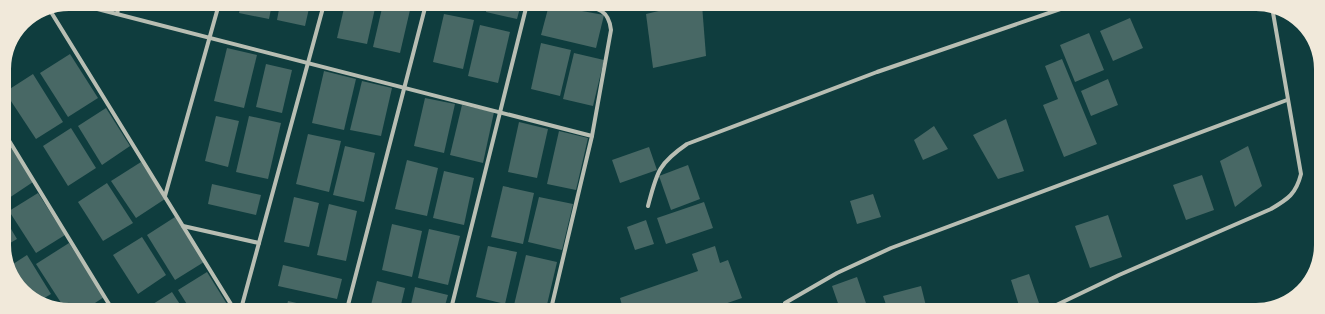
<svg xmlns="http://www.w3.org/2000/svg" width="1325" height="314" viewBox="0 0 1325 314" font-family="Rubik,sans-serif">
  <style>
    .building { fill: #486865 }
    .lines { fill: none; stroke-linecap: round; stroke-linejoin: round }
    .minor { stroke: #b8beb3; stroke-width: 4 }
  </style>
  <rect width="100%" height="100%" fill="#0f3d3e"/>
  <g class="building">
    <path d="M 241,4 L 272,4 L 269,19 L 239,13 Z"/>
    <path d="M 280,4 L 310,4 L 305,26 L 277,20 Z"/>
    <path d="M 345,4 L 376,4 L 367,44 L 337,38 Z"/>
    <path d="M 383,4 L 410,10 L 400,53 L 373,47 Z"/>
    <path d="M 487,4 L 521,4 L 517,19 L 486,12 Z"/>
    <path d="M 549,5 L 604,15 L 596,48 L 541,35 Z"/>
    <path d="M 684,5 L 702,5 L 706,56 L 653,68 L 646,14 Z"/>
    <path d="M 444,14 L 474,20 L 463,69 L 433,62 Z"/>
    <path d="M 1130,18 L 1143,48 L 1113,61 L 1100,31 Z"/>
    <path d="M 480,25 L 510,32 L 498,83 L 468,76 Z"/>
    <path d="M 1089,33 L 1104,70 L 1075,82 L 1060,45 Z"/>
    <path d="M 541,43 L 571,50 L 560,96 L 531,89 Z"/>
    <path d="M 227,48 L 257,55 L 244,108 L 214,101 Z"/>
    <path d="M 574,53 L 604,60 L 593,106 L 563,99 Z"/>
    <path d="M 70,54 L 98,98 L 68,117 L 40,73 Z"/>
    <path d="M 1062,59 L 1097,144 L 1064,157 L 1043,105 L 1058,99 L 1045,66 Z"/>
    <path d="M 266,64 L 292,70 L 282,113 L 256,107 Z"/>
    <path d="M 324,71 L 356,79 L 344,130 L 312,123 Z"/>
    <path d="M 33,74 L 63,122 L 36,139 L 5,92 Z"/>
    <path d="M 1108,79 L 1118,105 L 1091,116 L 1081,91 Z"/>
    <path d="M 362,81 L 392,88 L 381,136 L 350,130 Z"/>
    <path d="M 425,98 L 455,104 L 444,153 L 414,146 Z"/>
    <path d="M 462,105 L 494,112 L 483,163 L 450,155 Z"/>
    <path d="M 106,108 L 130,146 L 102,165 L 78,126 Z"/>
    <path d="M 216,116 L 239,121 L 228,167 L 205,161 Z"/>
    <path d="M 249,116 L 281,123 L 268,179 L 236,172 Z"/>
    <path d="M 1006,119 L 1024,171 L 998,179 L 973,135 Z"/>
    <path d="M 519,122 L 548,129 L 537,178 L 508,172 Z"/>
    <path d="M 934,126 L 948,149 L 923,160 L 914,140 Z"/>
    <path d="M 71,128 L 96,168 L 68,186 L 43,146 Z"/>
    <path d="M 559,131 L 588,138 L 576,190 L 547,184 Z"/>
    <path d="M 308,134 L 341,141 L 329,192 L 296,184 Z"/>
    <path d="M 6,140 L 33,182 L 6,200 L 5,141 Z"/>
    <path d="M 345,146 L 375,153 L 364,202 L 333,195 Z"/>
    <path d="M 1248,146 L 1262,186 L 1235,207 L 1220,161 Z"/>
    <path d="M 649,147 L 657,170 L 620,183 L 612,160 Z"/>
    <path d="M 407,160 L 438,168 L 427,216 L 395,209 Z"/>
    <path d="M 141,162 L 165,199 L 136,218 L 111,181 Z"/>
    <path d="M 688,165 L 700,199 L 671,210 L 659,176 Z"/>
    <path d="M 444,171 L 474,178 L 464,225 L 433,218 Z"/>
    <path d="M 1202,175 L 1214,210 L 1186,220 L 1173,185 Z"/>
    <path d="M 107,183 L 133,223 L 103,241 L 78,202 Z"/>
    <path d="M 212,184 L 261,195 L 256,215 L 208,204 Z"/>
    <path d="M 503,186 L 534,193 L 523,244 L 491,237 Z"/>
    <path d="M 38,193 L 65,235 L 36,253 L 9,211 Z"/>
    <path d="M 873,194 L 881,217 L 857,224 L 850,201 Z"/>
    <path d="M 294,197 L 319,203 L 309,247 L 284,242 Z"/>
    <path d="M 539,197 L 573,204 L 562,250 L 528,242 Z"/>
    <path d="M 704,202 L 713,228 L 666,244 L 657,218 Z"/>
    <path d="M 329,204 L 357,211 L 346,261 L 317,255 Z"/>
    <path d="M 1108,215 L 1122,257 L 1090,268 L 1075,226 Z"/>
    <path d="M 175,217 L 204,262 L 175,280 L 147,235 Z"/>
    <path d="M 5,219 L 17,239 L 5,246 Z"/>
    <path d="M 646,220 L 654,244 L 635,250 L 627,227 Z"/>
    <path d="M 392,224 L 422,231 L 412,277 L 382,270 Z"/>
    <path d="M 429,229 L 460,236 L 448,285 L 418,278 Z"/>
    <path d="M 142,237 L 166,275 L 138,294 L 113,255 Z"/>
    <path d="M 69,243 L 104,297 L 86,309 L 65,309 L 36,264 Z"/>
    <path d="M 488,246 L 517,252 L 505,304 L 476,297 Z"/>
    <path d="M 715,246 L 720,263 L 728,260 L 742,298 L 710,309 L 623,309 L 620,298 L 698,271 L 692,254 Z"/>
    <path d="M 27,255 L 51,294 L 41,300 L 23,291 L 10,266 Z"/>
    <path d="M 526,255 L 557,262 L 546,309 L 535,309 L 514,305 Z"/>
    <path d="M 283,265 L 342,279 L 337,299 L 278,286 Z"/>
    <path d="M 207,272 L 230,309 L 190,309 L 178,290 Z"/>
    <path d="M 1029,274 L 1039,303 L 1020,309 L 1011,280 Z"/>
    <path d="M 857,277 L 868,309 L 840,309 L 832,286 Z"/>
    <path d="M 377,281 L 405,288 L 400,309 L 370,309 Z"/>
    <path d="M 921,286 L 927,310 L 888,310 L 883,296 Z"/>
    <path d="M 415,287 L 448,295 L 444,309 L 410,309 Z"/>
    <path d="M 172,292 L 183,309 L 145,309 Z"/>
    <path d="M 288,301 L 318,308 L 318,309 L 286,309 Z"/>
  </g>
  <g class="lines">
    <g class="minor">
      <path d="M 78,4 L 592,136 L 551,309"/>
      <path d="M 580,5 C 598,8 609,10 611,30 L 592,136"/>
      <path d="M 51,12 L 234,309"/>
      <path d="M 117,14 L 119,4"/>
      <path d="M 5,134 L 112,309"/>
      <path d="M 165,196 L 219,4"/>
      <path d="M 648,206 C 657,172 658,164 687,144 L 877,72 L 1072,5"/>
      <path d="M 183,226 L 259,243"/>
      <path d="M 785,303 L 837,273 L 891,248 L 1287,100"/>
      <path d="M 241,309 L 324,4"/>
      <path d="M 347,309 L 426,4"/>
      <path d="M 451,309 L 527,4"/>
      <path d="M 1046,310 L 1119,275 L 1271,209 C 1288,199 1296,194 1301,174 L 1272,7"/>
    </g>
  </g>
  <path d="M0 0H1325V314H0ZM69 11H1256A58 58 0 0 1 1314 69V245A58 58 0 0 1 1256 303H69A58 58 0 0 1 11 245V69A58 58 0 0 1 69 11Z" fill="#f1e9da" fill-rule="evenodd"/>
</svg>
